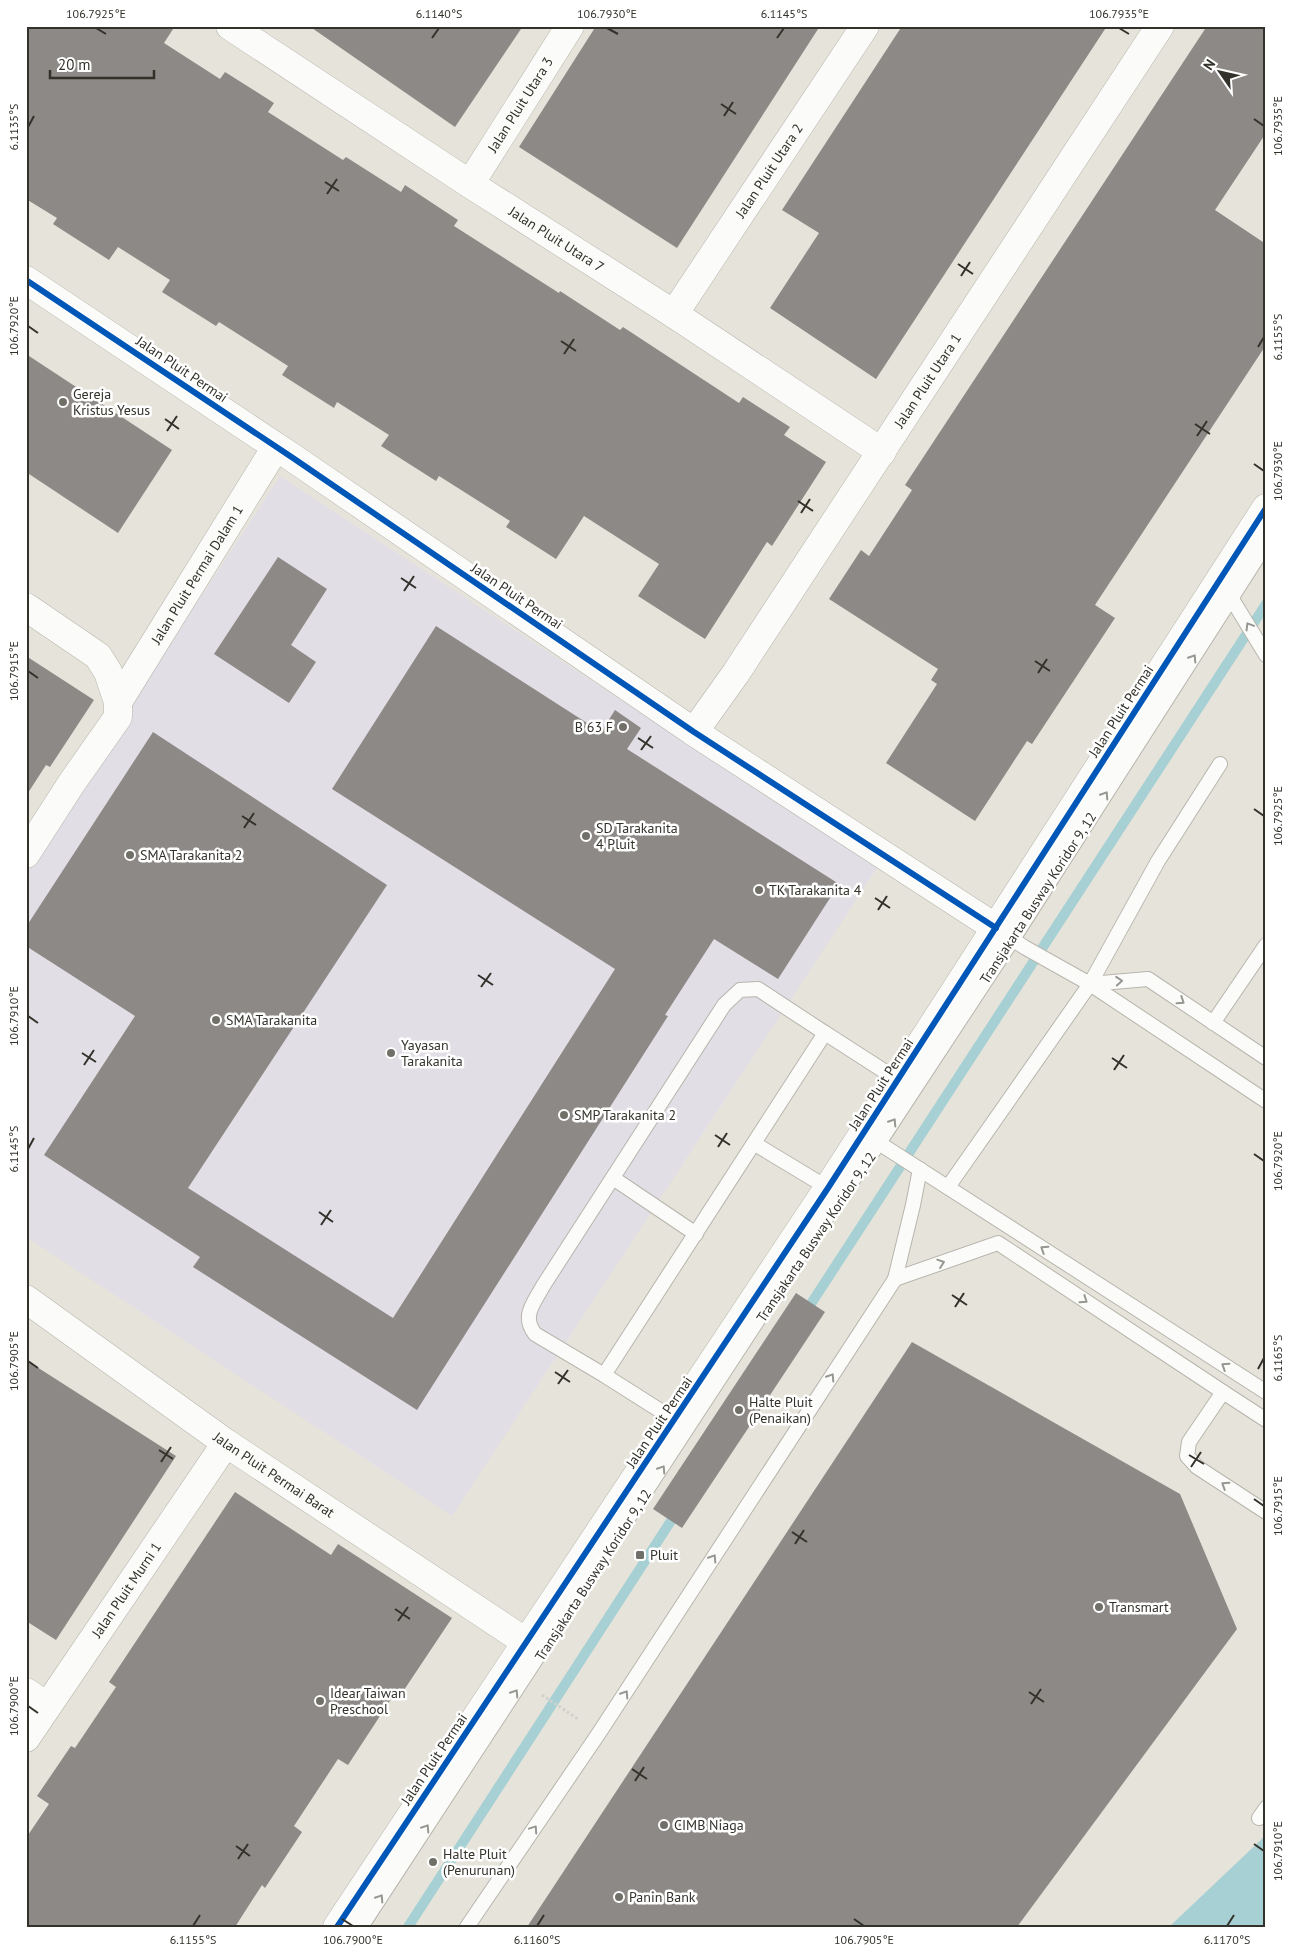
<svg xmlns="http://www.w3.org/2000/svg" width="1292" height="1953" viewBox="0 0 1292 1953" font-family="'PT Sans',sans-serif">
  <style>
    .education { fill: #e2dee6 }
    .water { fill: #a7d0d4 }
    .lines { fill: none; stroke-linecap: round; stroke-linejoin: round }
    .stream { stroke: #a7d0d4; stroke-width: 10 }
    .building { fill: #8d8986 }
    .lane-casing { stroke: #b7b5ad; stroke-width: 16 }
    .street-casing { stroke: #b7b5ad; stroke-width: 29 }
    .secondary-casing { stroke: #b7b5ad; stroke-width: 29 }
    .path { stroke: #d1d0cd; stroke-width: 3; stroke-dasharray: 2.5 2.5; stroke-linecap: butt }
    .lane { stroke: #fbfbf9; stroke-width: 14 }
    .street { stroke: #fbfbf9; stroke-width: 28 }
    .secondary { stroke: #fbfbf9; stroke-width: 28 }
    .cycleway-casing { stroke: #fff; stroke-width: 9 }
    .cycleway { stroke: #0057b8; stroke-width: 6 }
    .oneway { stroke: #969692 }
    .ticks { fill: none; stroke: #32312a; stroke-width: 2 }
    .poi-dot { fill: #717068; stroke: #fff; stroke-width: 2 }
    .labels { text-anchor: middle; dominant-baseline: central; stroke-width: 5; stroke-linejoin: round; paint-order: stroke }
    .street-label { font-size: 14px; fill: #32312a; stroke: #fff }
    .poi-label { font-size: 14px; fill: #32312a; stroke: #fff; text-anchor: start }
    .neatline { fill: none; stroke: #32312a; stroke-width: 2 }
    .ticks-label { font-size: 12px; text-anchor: middle; fill: #32312a }
  </style>
  <rect width="100%" height="100%" fill="#e6e4da"/>
  <path class="education" d="M 280,476 L 877,868 L 452,1516 L 26,1237 L 26,864 Z"/>
  <path class="water" d="M 1266,1835 L 1266,1927 L 1169,1927 Z"/>
  <g class="lines">
    <g class="stream">
      <path d="M 805,1313 L 1266,604"/>
      <path d="M 408,1927 L 678,1510"/>
    </g>
  </g>
  <g class="building">
    <path d="M 26,26 L 175,26 L 164,43 L 220,79 L 225,72 L 274,103 L 268,112 L 343,160 L 346,157 L 401,192 L 405,185 L 458,220 L 454,226 L 559,293 L 560,291 L 620,330 L 623,327 L 739,403 L 743,397 L 790,427 L 784,435 L 826,462 L 772,546 L 767,542 L 705,639 L 638,596 L 659,564 L 584,516 L 556,559 L 506,527 L 510,521 L 439,476 L 436,481 L 381,446 L 389,435 L 337,402 L 334,408 L 282,375 L 288,366 L 219,322 L 216,326 L 162,292 L 170,280 L 118,247 L 109,260 L 53,224 L 57,218 L 26,199 Z"/>
    <path d="M 309,26 L 523,26 L 455,127 Z"/>
    <path d="M 596,26 L 820,26 L 677,248 L 519,147 Z"/>
    <path d="M 902,26 L 1107,26 L 876,379 L 770,308 L 819,233 L 782,210 Z"/>
    <path d="M 1207,26 L 1266,26 L 1266,133 L 1215,210 L 1266,244 L 1266,345 L 1095,605 L 1115,618 L 1032,744 L 1027,741 L 975,821 L 886,763 L 937,684 L 931,680 L 938,669 L 829,599 L 861,550 L 869,556 L 912,490 L 905,485 Z"/>
    <path d="M 26,354 L 172,450 L 118,533 L 26,472 Z"/>
    <path d="M 278,557 L 327,589 L 291,645 L 316,662 L 289,703 L 214,654 Z"/>
    <path d="M 436,626 L 601,732 L 615,710 L 641,728 L 627,749 L 839,884 L 778,979 L 714,939 L 665,1015 L 668,1016 L 417,1410 L 193,1267 L 200,1257 L 44,1155 L 135,1016 L 26,946 L 26,927 L 153,732 L 387,885 L 188,1188 L 393,1318 L 615,969 L 332,789 Z"/>
    <path d="M 26,656 L 94,700 L 50,767 L 46,765 L 26,796 Z"/>
    <path d="M 796,1293 L 825,1312 L 682,1528 L 653,1509 Z"/>
    <path d="M 912,1342 L 1180,1494 L 1237,1629 L 1017,1927 L 527,1927 Z"/>
    <path d="M 26,1360 L 176,1456 L 56,1640 L 26,1621 Z"/>
    <path d="M 235,1492 L 331,1555 L 338,1544 L 452,1618 L 400,1696 L 395,1693 L 348,1765 L 338,1759 L 294,1826 L 302,1832 L 265,1888 L 262,1885 L 235,1927 L 26,1927 L 26,1838 L 49,1804 L 37,1796 L 71,1746 L 75,1748 L 116,1687 L 109,1682 Z"/>
  </g>
  <g class="lines">
    <defs>
      <g id="lane">
        <path d="M 1227,591 L 1266,655"/>
        <path d="M 1005,934 L 1024,947 L 1090,984 L 1266,1101"/>
        <path d="M 1090,984 L 1148,979 L 1266,1058"/>
        <path d="M 1213,1023 L 1266,945"/>
        <path d="M 825,1033 L 898,1080"/>
        <path d="M 871,1138 L 1266,1392"/>
        <path d="M 755,1144 L 828,1188"/>
        <path d="M 613,1178 L 696,1234"/>
        <path d="M 948,1187 L 1090,984 L 1158,861 L 1220,764"/>
        <path d="M 895,1279 L 998,1243 L 1223,1392"/>
        <path d="M 604,1375 L 825,1033 L 758,989 L 740,990 L 724,1005 L 543,1286 C 534,1303 521,1316 535,1334 L 604,1375 L 675,1420"/>
        <path d="M 1266,1420 L 1223,1392 L 1189,1442 L 1187,1456 L 1197,1467 L 1266,1512"/>
        <path d="M 1259,1818 L 1266,1808"/>
        <path d="M 361,1927 L 801,1254 L 879,1143 L 1013,939 L 1266,544"/>
        <path d="M 467,1927 L 599,1733 L 895,1279 L 913,1205 L 920,1169"/>
      </g>
      <g id="street">
        <path id="s1" d="M 230,26 L 470,184 L 674,314 L 882,452"/>
        <path id="s2" d="M 470,184 L 570,26"/>
        <path d="M 26,280 L 293,458 L 694,732 L 996,928"/>
        <path id="s3" d="M 674,314 L 865,26"/>
        <path d="M 26,607 L 98,656 L 108,672 L 118,702 L 118,717 L 71,784 L 26,854"/>
        <path id="s4" d="M 118,702 L 276,447"/>
        <path id="s5" d="M 694,732 L 736,673 L 1160,26"/>
        <path id="s6" d="M 26,1299 L 226,1443 L 526,1642"/>
        <path d="M 26,1692 L 47,1706"/>
        <path id="s7" d="M 26,1738 L 226,1443"/>
      </g>
      <path id="secondary" d="M 337,1927 L 828,1188 L 1266,508"/>
    </defs>
    <use href="#lane" class="lane-casing"/>
    <use href="#street" class="street-casing"/>
    <use href="#secondary" class="secondary-casing"/>
    <path class="path" d="M 542,1695 L 578,1719"/>
    <use href="#lane" class="lane"/>
    <use href="#street" class="street"/>
    <use href="#secondary" class="secondary"/>
    <defs>
      <g id="cycleway">
        <path d="M 26,280 L 293,458 L 694,732 L 996,928"/>
        <path d="M 337,1927 L 828,1188 L 1266,508"/>
      </g>
    </defs>
    <use href="#cycleway" class="cycleway-casing"/>
    <use href="#cycleway" class="cycleway"/>
  </g>
  <defs><path id="oneway-chevron" d="M-2-3.5L2.5 0L-2 3.5" fill="none" stroke-width="1.6" stroke-linecap="round" stroke-linejoin="round" transform="scale(1.25)"/></defs>
  <g class="oneway">
    <use href="#oneway-chevron" transform="translate(1249 626) rotate(-121)"/>
    <use href="#oneway-chevron" transform="translate(1193 658) rotate(-57)"/>
    <use href="#oneway-chevron" transform="translate(1105 795) rotate(-57)"/>
    <use href="#oneway-chevron" transform="translate(1119 981) rotate(-4)"/>
    <use href="#oneway-chevron" transform="translate(1181 1001) rotate(34)"/>
    <use href="#oneway-chevron" transform="translate(893 1122) rotate(-57)"/>
    <use href="#oneway-chevron" transform="translate(1044 1249) rotate(-147)"/>
    <use href="#oneway-chevron" transform="translate(941 1263) rotate(-19)"/>
    <use href="#oneway-chevron" transform="translate(1084 1300) rotate(34)"/>
    <use href="#oneway-chevron" transform="translate(1225 1366) rotate(-147)"/>
    <use href="#oneway-chevron" transform="translate(831 1377) rotate(-57)"/>
    <use href="#oneway-chevron" transform="translate(662 1469) rotate(-57)"/>
    <use href="#oneway-chevron" transform="translate(1225 1485) rotate(-147)"/>
    <use href="#oneway-chevron" transform="translate(713 1558) rotate(-57)"/>
    <use href="#oneway-chevron" transform="translate(515 1693) rotate(-57)"/>
    <use href="#oneway-chevron" transform="translate(625 1694) rotate(-57)"/>
    <use href="#oneway-chevron" transform="translate(426 1828) rotate(-57)"/>
    <use href="#oneway-chevron" transform="translate(534 1829) rotate(-56)"/>
    <use href="#oneway-chevron" transform="translate(380 1898) rotate(-57)"/>
  </g>
  <path class="ticks" d="M 96,28 L 106,34M 607,28 L 618,34M 1119,28 L 1129,34M 432,38 L 439,28M 777,38 L 784,28M 721,104 L 736,114M 724,116 L 733,102M 1254,119 L 1264,126M 28,127 L 34,116M 325,182 L 339,191M 327,194 L 337,179M 958,264 L 973,274M 961,276 L 970,262M 28,326 L 38,333M 561,341 L 576,351M 1258,347 L 1264,337M 564,354 L 574,339M 165,419 L 179,429M 1195,424 L 1210,434M 167,431 L 177,416M 1197,436 L 1207,421M 1254,464 L 1264,471M 798,501 L 813,511M 801,513 L 810,499M 401,578 L 416,588M 404,591 L 414,576M 1035,661 L 1050,671M 28,671 L 38,678M 1038,673 L 1047,659M 638,738 L 653,748M 641,750 L 651,736M 1254,809 L 1264,816M 242,816 L 256,825M 244,828 L 254,813M 875,898 L 890,908M 878,910 L 887,896M 478,975 L 493,985M 481,987 L 491,973M 28,1016 L 38,1023M 82,1053 L 96,1062M 1112,1058 L 1127,1068M 84,1065 L 94,1050M 1114,1070 L 1124,1055M 715,1135 L 730,1145M 718,1147 L 727,1133M 28,1149 L 34,1138M 1254,1154 L 1264,1161M 319,1212 L 333,1222M 321,1225 L 331,1210M 952,1295 L 967,1305M 955,1307 L 964,1293M 28,1361 L 38,1368M 1258,1369 L 1264,1358M 555,1372 L 570,1382M 558,1384 L 568,1370M 159,1450 L 173,1459M 1189,1455 L 1204,1464M 161,1462 L 171,1447M 1191,1467 L 1201,1452M 1254,1499 L 1264,1506M 792,1532 L 807,1542M 795,1544 L 804,1530M 395,1609 L 410,1619M 398,1621 L 408,1607M 1029,1692 L 1044,1702M 1031,1704 L 1041,1689M 28,1706 L 38,1713M 632,1769 L 647,1779M 635,1781 L 644,1767M 1254,1844 L 1264,1851M 236,1846 L 250,1856M 238,1859 L 248,1844M 342,1919 L 353,1926M 854,1919 L 864,1926M 193,1926 L 200,1915M 537,1926 L 544,1915M 1227,1926 L 1234,1915"/>
  <g class="poi-dot">
    <circle cx="63" cy="402" r="5"/>
    <circle cx="623" cy="727" r="5"/>
    <circle cx="586" cy="836" r="5"/>
    <circle cx="130" cy="855" r="5"/>
    <circle cx="759" cy="890" r="5"/>
    <circle cx="216" cy="1020" r="5"/>
    <circle cx="391" cy="1053" r="5"/>
    <circle cx="564" cy="1115" r="5"/>
    <circle cx="739" cy="1410" r="5"/>
    <rect x="635" y="1550" width="10" height="10" rx="2.5"/>
    <circle cx="1099" cy="1607" r="5"/>
    <circle cx="320" cy="1701" r="5"/>
    <circle cx="664" cy="1825" r="5"/>
    <circle cx="433" cy="1862" r="5"/>
    <circle cx="619" cy="1897" r="5"/>
  </g>
  <g class="labels">
    <g class="street-label">
      <text stroke="none"><textPath href="#s2" startOffset="94">Jalan Pluit Utara 3</textPath></text>
      <text stroke="none"><textPath href="#s3" startOffset="172">Jalan Pluit Utara 2</textPath></text>
      <text stroke="none"><textPath href="#s1" startOffset="390">Jalan Pluit Utara 7</textPath></text>
      <text transform="translate(182 369) rotate(34)">Jalan Pluit Permai</text>
      <text stroke="none"><textPath href="#s5" startOffset="422">Jalan Pluit Utara 1</textPath></text>
      <text stroke="none"><textPath href="#s4" startOffset="150">Jalan Pluit Permai Dalam 1</textPath></text>
      <text transform="translate(517 596) rotate(34)">Jalan Pluit Permai</text>
      <text transform="translate(1121 711) rotate(-57)">Jalan Pluit Permai</text>
      <text transform="translate(1038 898) rotate(-57)">Transjakarta Busway Koridor 9, 12</text>
      <text transform="translate(881 1084) rotate(-57)">Jalan Pluit Permai</text>
      <text transform="translate(816 1237) rotate(-56)">Transjakarta Busway Koridor 9, 12</text>
      <text transform="translate(659 1422) rotate(-56)">Jalan Pluit Permai</text>
      <text stroke="none"><textPath href="#s6" startOffset="304">Jalan Pluit Permai Barat</textPath></text>
      <text transform="translate(593 1575) rotate(-57)">Transjakarta Busway Koridor 9, 12</text>
      <text stroke="none"><textPath href="#s7" startOffset="179">Jalan Pluit Murni 1</textPath></text>
      <text transform="translate(434 1759) rotate(-56)">Jalan Pluit Permai</text>
    </g>
    <g class="poi-label">
      <text x="73" y="394">Gereja<tspan x="73" dy="16">Kristus Yesus</tspan></text>
      <text x="613" y="727" text-anchor="end">B 63 F</text>
      <text x="596" y="828">SD Tarakanita<tspan x="596" dy="16">4 Pluit</tspan></text>
      <text x="140" y="855">SMA Tarakanita 2</text>
      <text x="769" y="890">TK Tarakanita 4</text>
      <text x="226" y="1020">SMA Tarakanita</text>
      <text x="401" y="1045">Yayasan<tspan x="401" dy="16">Tarakanita</tspan></text>
      <text x="574" y="1115">SMP Tarakanita 2</text>
      <text x="749" y="1402">Halte Pluit<tspan x="749" dy="16">(Penaikan)</tspan></text>
      <text x="650" y="1555">Pluit</text>
      <text x="1109" y="1607">Transmart</text>
      <text x="330" y="1693">Idear Taiwan<tspan x="330" dy="16">Preschool</tspan></text>
      <text x="674" y="1825">CIMB Niaga</text>
      <text x="443" y="1854">Halte Pluit<tspan x="443" dy="16">(Penurunan)</tspan></text>
      <text x="629" y="1897">Panin Bank</text>
    </g>
  </g>
  <rect width="1292" height="1953" fill="none" stroke="#ffffff" stroke-width="55"/>
  <g transform="translate(1220 72) rotate(304)" stroke="#ffffff" stroke-width="4" paint-order="stroke">
  <path d="M0-4L9 19L0 12L-9 19Z" fill="#32312a"/>
  <text y="-8" font-size="14" font-weight="bold" text-anchor="middle" fill="#32312a">N</text>
  </g>
  <path d="M50 70v8h104v-8" fill="none" stroke="#32312a" stroke-width="2.5"/>
  <text x="58" y="70" font-size="15" fill="#32312a" stroke="#ffffff" stroke-width="4" paint-order="stroke">20 m</text>
  <rect x="28" y="28" width="1236" height="1898" class="neatline"/>
  <g class="ticks-label">
    <text x="96" y="18">106.7925°E</text>
    <text x="439" y="18">6.1140°S</text>
    <text x="607" y="18">106.7930°E</text>
    <text x="784" y="18">6.1145°S</text>
    <text x="1119" y="18">106.7935°E</text>
    <text transform="translate(1278 126) rotate(-90)" y="4">106.7935°E</text>
    <text transform="translate(14 127) rotate(-90)" y="4">6.1135°S</text>
    <text transform="translate(14 326) rotate(-90)" y="4">106.7920°E</text>
    <text transform="translate(1278 337) rotate(-90)" y="4">6.1155°S</text>
    <text transform="translate(1278 471) rotate(-90)" y="4">106.7930°E</text>
    <text transform="translate(14 671) rotate(-90)" y="4">106.7915°E</text>
    <text transform="translate(1278 816) rotate(-90)" y="4">106.7925°E</text>
    <text transform="translate(14 1016) rotate(-90)" y="4">106.7910°E</text>
    <text transform="translate(14 1149) rotate(-90)" y="4">6.1145°S</text>
    <text transform="translate(1278 1161) rotate(-90)" y="4">106.7920°E</text>
    <text transform="translate(1278 1358) rotate(-90)" y="4">6.1165°S</text>
    <text transform="translate(14 1361) rotate(-90)" y="4">106.7905°E</text>
    <text transform="translate(1278 1506) rotate(-90)" y="4">106.7915°E</text>
    <text transform="translate(14 1706) rotate(-90)" y="4">106.7900°E</text>
    <text transform="translate(1278 1851) rotate(-90)" y="4">106.7910°E</text>
    <text x="193" y="1944">6.1155°S</text>
    <text x="353" y="1944">106.7900°E</text>
    <text x="537" y="1944">6.1160°S</text>
    <text x="864" y="1944">106.7905°E</text>
    <text x="1227" y="1944">6.1170°S</text>
  </g>
</svg>
